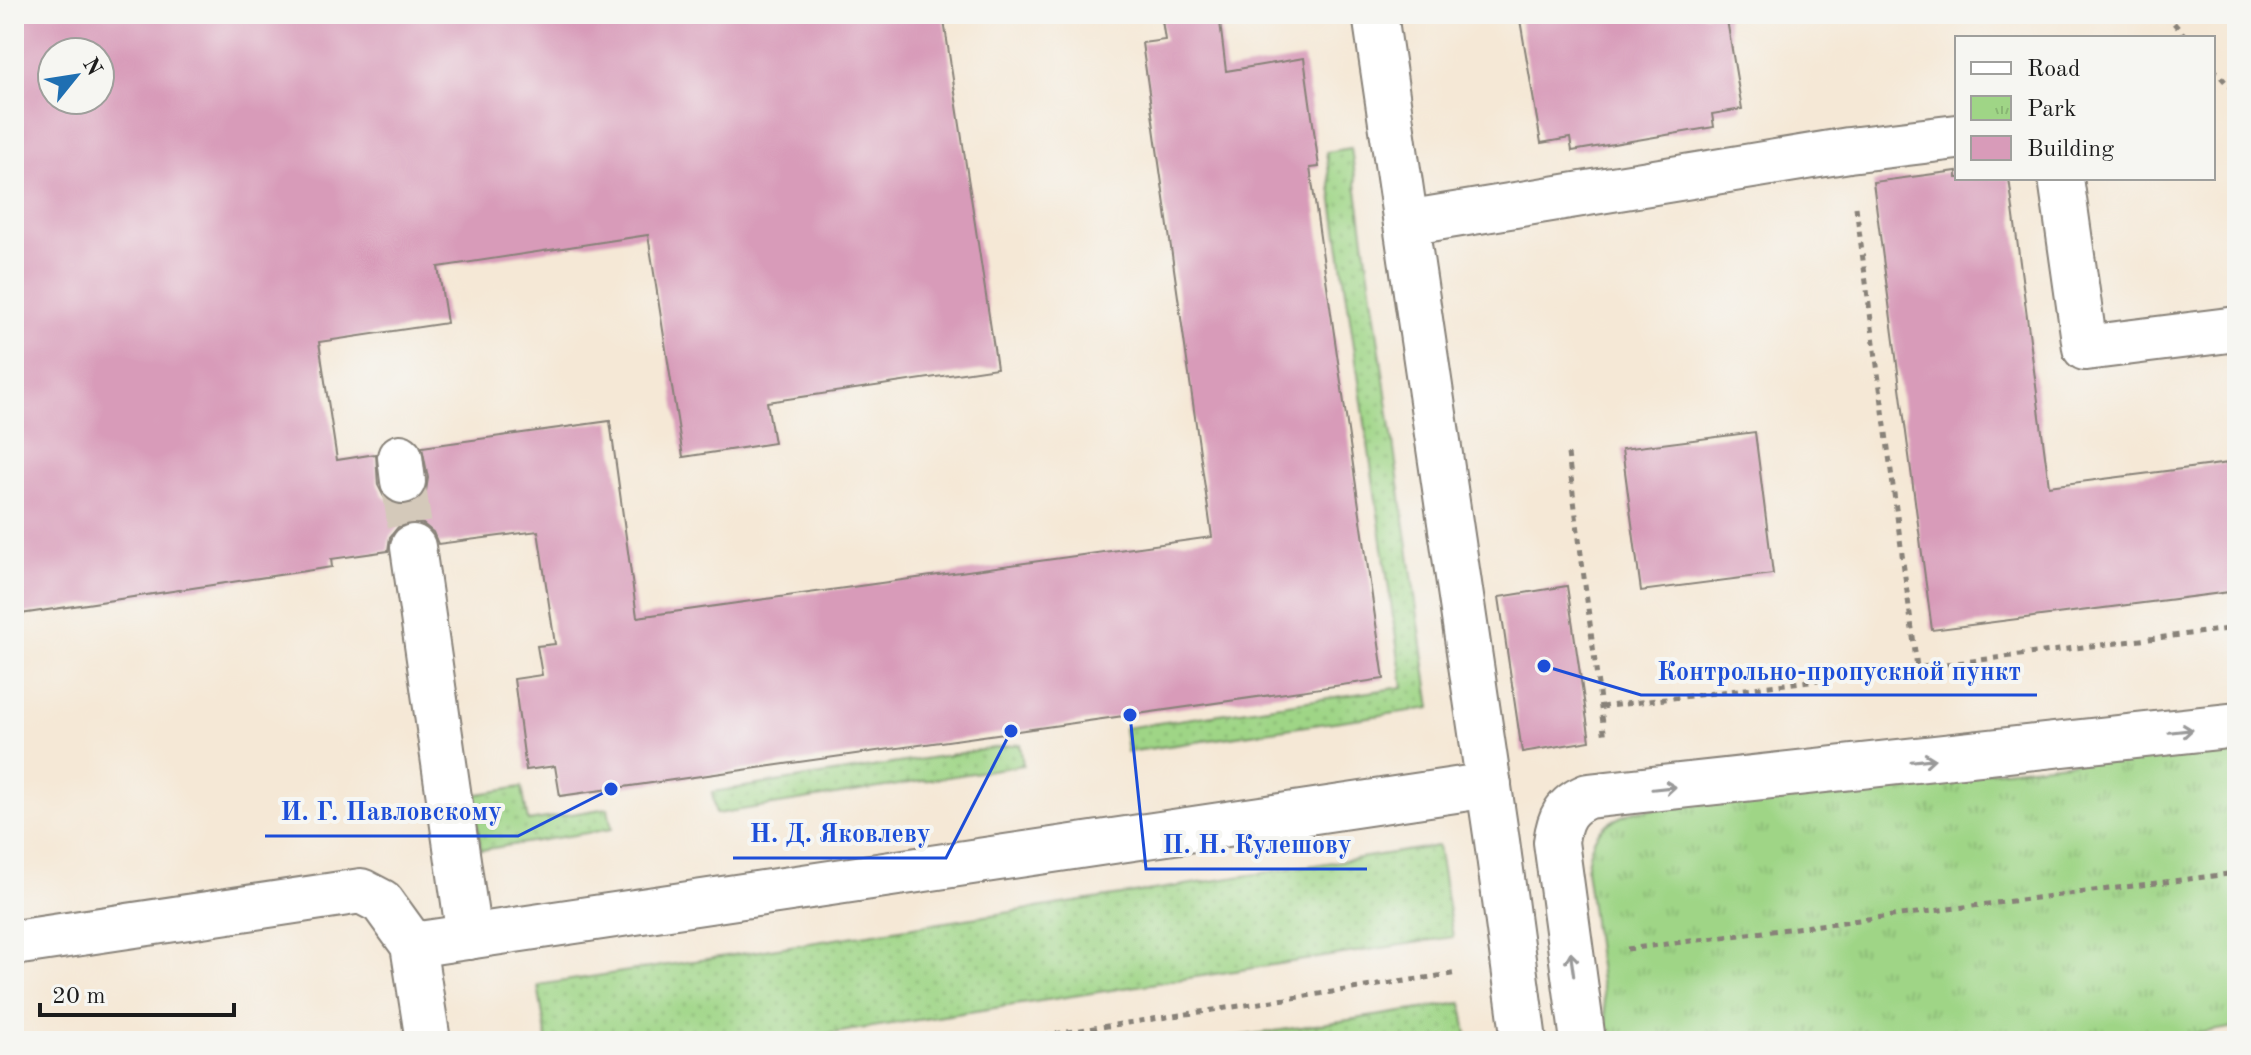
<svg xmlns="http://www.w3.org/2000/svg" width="2251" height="1055" viewBox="0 0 2251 1055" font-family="'Old Standard TT',serif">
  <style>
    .grass { fill: url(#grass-dots); stroke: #5e7851; stroke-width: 2 }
    .park { fill: url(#park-tufts); stroke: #5e7851; stroke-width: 2 }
    .building { fill: #d89bb9; fill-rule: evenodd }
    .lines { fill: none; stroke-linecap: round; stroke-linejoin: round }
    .minor-tunnel { stroke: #d4c9ba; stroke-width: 44; stroke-dasharray: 44 22; stroke-linecap: butt }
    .minor-casing { stroke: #888279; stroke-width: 48 }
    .path { stroke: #888279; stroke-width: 5; stroke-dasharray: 6 6; stroke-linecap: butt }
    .minor { stroke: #fff; stroke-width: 44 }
    .oneway { stroke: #999 }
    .leader { fill: none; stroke: #1d4ed8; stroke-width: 3 }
    .callout-dot { fill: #1d4ed8; stroke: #f6f6f2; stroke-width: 3 }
    .callout-label { font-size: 26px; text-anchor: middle; font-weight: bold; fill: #1d4ed8; stroke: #f6f6f2; stroke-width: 8; stroke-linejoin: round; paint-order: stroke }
  </style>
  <defs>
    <pattern id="grass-dots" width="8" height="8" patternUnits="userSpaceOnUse" patternTransform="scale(2)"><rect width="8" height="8" fill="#9fd586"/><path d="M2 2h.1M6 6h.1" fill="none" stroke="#88b673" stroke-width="1.8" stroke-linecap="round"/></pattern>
    <pattern id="park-tufts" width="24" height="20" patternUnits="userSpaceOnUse" patternTransform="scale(2)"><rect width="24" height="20" fill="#9fd586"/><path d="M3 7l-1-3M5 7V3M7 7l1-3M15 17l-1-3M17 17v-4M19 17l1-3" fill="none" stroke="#88b673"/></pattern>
  </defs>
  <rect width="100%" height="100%" fill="#f6f6f2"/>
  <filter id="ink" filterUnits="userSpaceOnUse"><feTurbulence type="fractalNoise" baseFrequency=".0125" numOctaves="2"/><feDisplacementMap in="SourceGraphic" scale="16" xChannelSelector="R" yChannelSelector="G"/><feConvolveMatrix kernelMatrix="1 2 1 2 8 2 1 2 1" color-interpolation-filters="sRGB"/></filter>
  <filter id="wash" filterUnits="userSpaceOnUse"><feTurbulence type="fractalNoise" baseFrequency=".006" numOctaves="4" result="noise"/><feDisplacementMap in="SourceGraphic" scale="32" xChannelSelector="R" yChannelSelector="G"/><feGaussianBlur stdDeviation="1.8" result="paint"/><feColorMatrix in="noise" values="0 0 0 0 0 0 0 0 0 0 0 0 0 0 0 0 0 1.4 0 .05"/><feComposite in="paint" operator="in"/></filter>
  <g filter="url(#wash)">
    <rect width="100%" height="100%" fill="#f5e8d6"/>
    <g class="grass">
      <path d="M 1351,148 L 1431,708 L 1127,752 L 1124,728 L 1403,687 L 1326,152 Z"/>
      <path d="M 1020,744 L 1023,765 L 716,814 L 712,792 Z"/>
      <path d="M 522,787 L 528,821 L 608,808 L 612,829 L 481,850 L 472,795 Z"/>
      <path d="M 1438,846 L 1453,937 L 782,1041 L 547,1041 L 538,985 Z"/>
      <path d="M 1462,1003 L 1468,1041 L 1208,1041 Z"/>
      <path d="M 328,1030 L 344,1034 L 355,1041 L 249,1041 Z"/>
    </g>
    <path class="park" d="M 2237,744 L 2237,1027 L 2146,1041 L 1609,1041 L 1586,869 C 1593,832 1599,824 1635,811 Z"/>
    <g id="blocks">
      <g class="building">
        <path d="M 14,14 L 943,14 L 997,368 L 767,402 L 774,443 L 683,457 L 648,235 L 438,267 L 447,323 L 319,342 L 337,460 L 376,454 L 378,485 L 384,497 L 394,504 L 405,506 L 417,501 L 426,491 L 428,478 L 422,447 L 610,421 L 637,617 L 1212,537 L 1142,43 L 1165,40 L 1161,14 L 1219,14 L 1226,71 L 1304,58 L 1319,167 L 1310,168 L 1384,679 L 560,796 L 555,766 L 526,770 L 514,679 L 542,675 L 537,646 L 555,644 L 538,531 L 438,544 L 433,532 L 423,524 L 409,522 L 398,527 L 390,537 L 388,551 L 331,559 L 332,567 L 14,615 ZM 52,52 L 100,52 L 100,100 L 52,100 Z"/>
        <path d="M 1519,14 L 1726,14 L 1742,109 L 1712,114 L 1714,127 L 1572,151 L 1570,138 L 1541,143 Z"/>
        <path d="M 1957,171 L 1957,178 L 2009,178 L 2049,486 L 2237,462 L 2237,591 L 1932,630 L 1873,182 Z"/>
        <path d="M 1755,432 L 1773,574 L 1641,591 L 1622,449 Z"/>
        <path d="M 1567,586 L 1590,741 L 1522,752 L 1499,597 Z"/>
      </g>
    </g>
  </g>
  <g filter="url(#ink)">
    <use href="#blocks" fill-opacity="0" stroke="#888279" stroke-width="2"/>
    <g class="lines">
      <path class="minor-tunnel" d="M 403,481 L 413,547"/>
      <defs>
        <g id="minor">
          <path d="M 1375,14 L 1497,841 L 1524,1041"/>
          <path d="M 2061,178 L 2085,348 L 2237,329"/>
          <path d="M 1406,223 L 1849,150 L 1957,137"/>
          <path d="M 400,457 L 403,481"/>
          <path d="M 413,547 L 469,937"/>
          <path d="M 14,943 L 361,891 L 382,902 L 413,945 L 428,1041"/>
          <path d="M 413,945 L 1489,785"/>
          <path d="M 1583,1041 L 1556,842 C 1559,819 1565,805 1588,796 L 2237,725"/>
        </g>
      </defs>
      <use href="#minor" class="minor-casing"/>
      <g class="path">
        <path d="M 2166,14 L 2187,38"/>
        <path d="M 2213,68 L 2237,95"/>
        <path d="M 1856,207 L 1917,667"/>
        <path d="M 1568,454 L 1605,739"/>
        <path d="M 1601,707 L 2237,628"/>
        <path d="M 1627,949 L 2237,873"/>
        <path d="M 1008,1041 L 1458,973"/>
      </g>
      <use href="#minor" class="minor"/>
    </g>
    <defs><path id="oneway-shaft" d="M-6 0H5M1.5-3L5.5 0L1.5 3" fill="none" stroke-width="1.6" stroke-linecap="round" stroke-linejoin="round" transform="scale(2)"/></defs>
    <g class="oneway">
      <use href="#oneway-shaft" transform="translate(2181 731) rotate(-6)"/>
      <use href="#oneway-shaft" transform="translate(1923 760) rotate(-6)"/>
      <use href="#oneway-shaft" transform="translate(1664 788) rotate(-6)"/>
      <use href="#oneway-shaft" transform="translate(1572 964) rotate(-98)"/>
    </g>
  </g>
  <path class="leader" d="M1544 666L1641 695H2037M611 789L518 836H265M1011 731L946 858H733M1130 715L1146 869H1367"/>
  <g class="callout-dot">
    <circle cx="1544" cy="666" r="8"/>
    <circle cx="611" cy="789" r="8"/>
    <circle cx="1011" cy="731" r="8"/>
    <circle cx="1130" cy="715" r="8"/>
  </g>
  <g class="callout-label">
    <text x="1839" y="680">Контрольно-пропускной пункт</text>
    <text x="391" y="820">И. Г. Павловскому</text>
    <text x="840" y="842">Н. Д. Яковлеву</text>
    <text x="1257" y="853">П. Н. Кулешову</text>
  </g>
  <rect width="2251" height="1055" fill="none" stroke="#f6f6f2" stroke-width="48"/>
  <rect x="1955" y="36" width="260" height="144" fill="#f6f6f2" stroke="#9f9f9c" stroke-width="2"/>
  <rect x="1971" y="62" width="40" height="12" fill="#ffffff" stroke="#9f9f9c" stroke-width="2"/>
  <text x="2027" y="76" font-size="24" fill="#1c1c1c">Road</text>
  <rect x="1971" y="96" width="40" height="24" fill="url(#park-tufts)" stroke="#9f9f9c" stroke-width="2"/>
  <text x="2027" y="116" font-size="24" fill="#1c1c1c">Park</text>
  <rect x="1971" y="136" width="40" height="24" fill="#d89bb9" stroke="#9f9f9c" stroke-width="2"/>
  <text x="2027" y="156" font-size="24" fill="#1c1c1c">Building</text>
  <g transform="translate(76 76) rotate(60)"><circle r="38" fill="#f6f6f2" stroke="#9f9f9c" stroke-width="2"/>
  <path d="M0-6L14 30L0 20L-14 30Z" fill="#1f6fb2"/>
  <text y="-12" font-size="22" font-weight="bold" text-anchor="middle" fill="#1c1c1c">N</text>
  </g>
  <path d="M40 1003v12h194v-12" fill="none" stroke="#1c1c1c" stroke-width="4"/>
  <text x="52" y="1003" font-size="24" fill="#1c1c1c" stroke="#f6f6f2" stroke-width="6" paint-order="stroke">20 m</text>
</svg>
